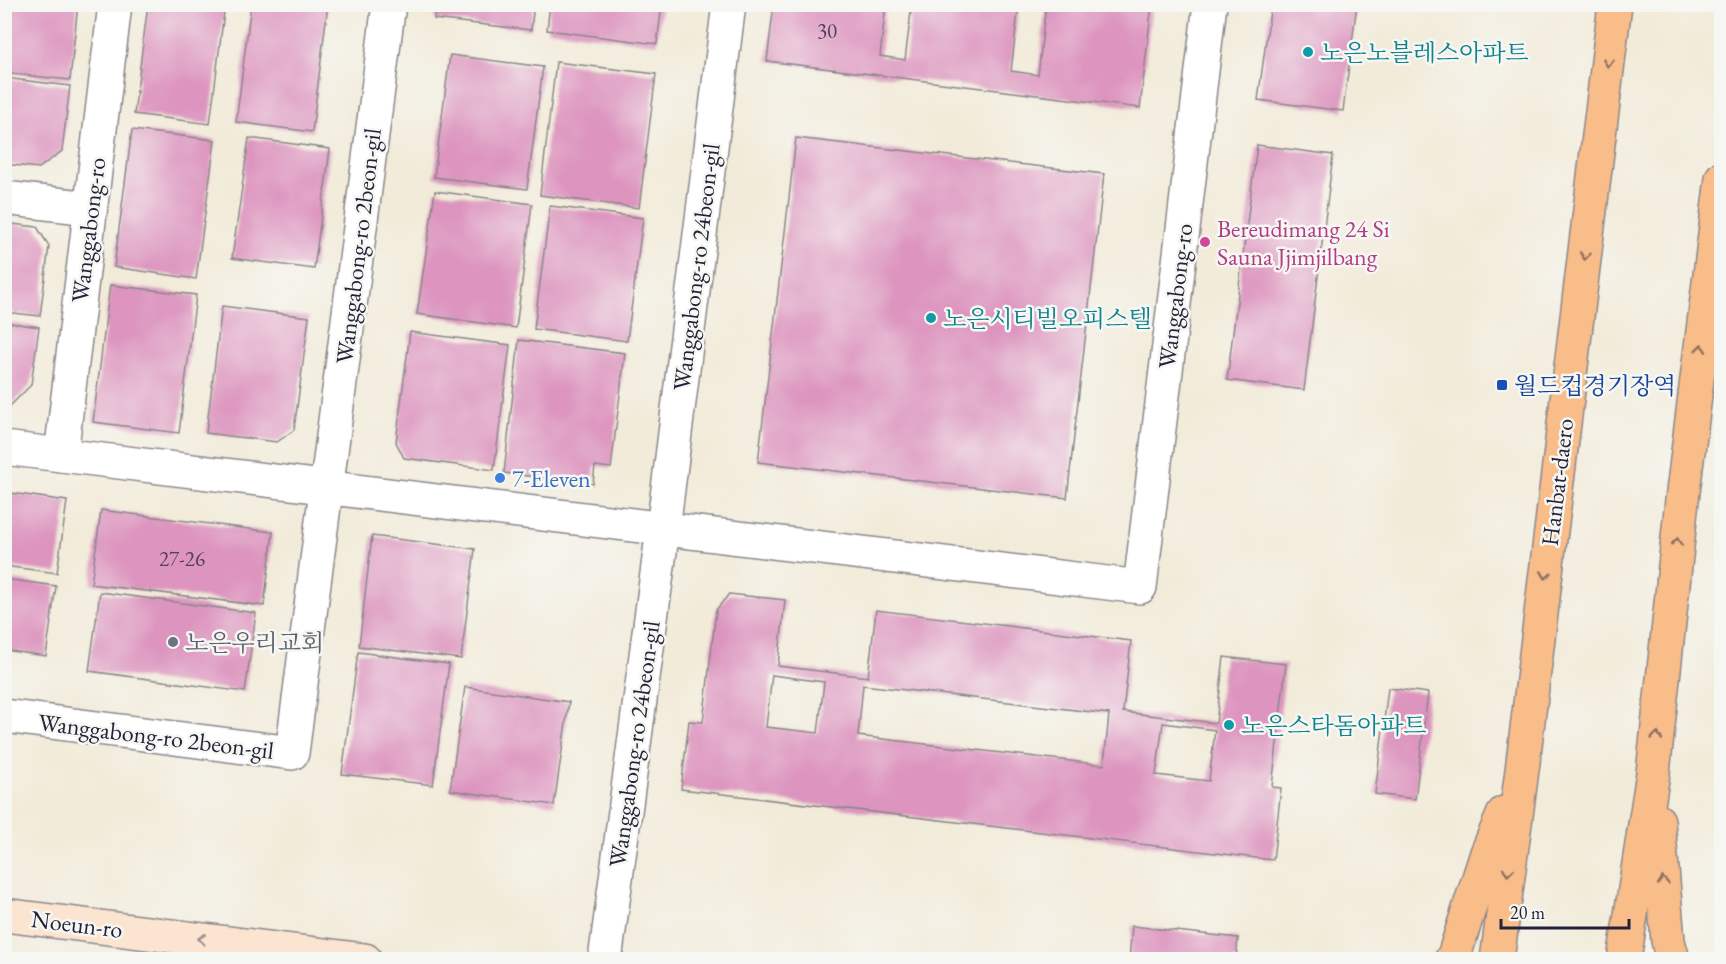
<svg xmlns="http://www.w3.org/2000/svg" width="1726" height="964" viewBox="0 0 1726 964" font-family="'EB Garamond','Noto Serif KR',serif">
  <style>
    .building { fill: #dd95bf; fill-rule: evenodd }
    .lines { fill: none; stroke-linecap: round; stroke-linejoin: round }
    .street-casing { stroke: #8a868a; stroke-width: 36 }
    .secondary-casing { stroke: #8a868a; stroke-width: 36 }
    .primary-casing { stroke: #8a868a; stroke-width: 36 }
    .street { stroke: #fff; stroke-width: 33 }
    .secondary { stroke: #fce5d0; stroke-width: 33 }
    .primary { stroke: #f8bd89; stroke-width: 33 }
    .oneway { stroke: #8d7062 }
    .oneway2 { stroke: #9a8d8d }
    .culture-dot { fill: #0f9aa8; stroke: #f6f6f2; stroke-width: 2 }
    .hotel-dot { fill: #d1479c; stroke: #f6f6f2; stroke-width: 2 }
    .transit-dot { fill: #1a4fb4; stroke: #f6f6f2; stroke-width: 2 }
    .shop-dot { fill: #3f7fe0; stroke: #f6f6f2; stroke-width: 2 }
    .worship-dot { fill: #6b7280; stroke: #f6f6f2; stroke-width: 2 }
    .labels { text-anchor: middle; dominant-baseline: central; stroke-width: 5; stroke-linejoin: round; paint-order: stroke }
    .number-label { font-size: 21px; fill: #513f5c }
    .culture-label { font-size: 24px; fill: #0d838f; stroke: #f6f6f2; text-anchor: start }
    .hotel-label { font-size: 24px; fill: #b23c85; stroke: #f6f6f2; text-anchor: start }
    .street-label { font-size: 24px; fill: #22223b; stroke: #f6f6f2 }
    .transit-label { font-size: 24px; fill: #164399; stroke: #f6f6f2; text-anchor: start }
    .shop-label { font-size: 24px; fill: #366cbe; stroke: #f6f6f2; text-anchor: start }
    .worship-label { font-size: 24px; fill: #5b616d; stroke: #f6f6f2; text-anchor: start }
  </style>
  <rect width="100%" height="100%" fill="#f6f6f2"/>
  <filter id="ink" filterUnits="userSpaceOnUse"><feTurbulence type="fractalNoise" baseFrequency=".0167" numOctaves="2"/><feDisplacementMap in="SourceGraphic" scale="12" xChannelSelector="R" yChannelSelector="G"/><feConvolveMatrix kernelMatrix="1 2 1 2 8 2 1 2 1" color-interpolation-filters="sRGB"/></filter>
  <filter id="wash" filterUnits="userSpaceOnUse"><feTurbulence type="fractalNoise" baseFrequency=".008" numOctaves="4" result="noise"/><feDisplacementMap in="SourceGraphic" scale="24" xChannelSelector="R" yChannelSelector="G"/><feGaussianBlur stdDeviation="1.35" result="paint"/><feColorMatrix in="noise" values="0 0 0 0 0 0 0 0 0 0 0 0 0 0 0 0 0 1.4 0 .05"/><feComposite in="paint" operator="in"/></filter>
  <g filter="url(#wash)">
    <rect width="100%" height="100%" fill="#f2ebd9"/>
    <g id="blocks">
      <g class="building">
        <path d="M 4,4 L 78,4 L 70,80 L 4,73 Z"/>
        <path d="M 148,4 L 225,4 L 210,124 L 134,114 Z"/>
        <path d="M 251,4 L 328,4 L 312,132 L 236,122 Z"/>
        <path d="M 436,4 L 534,4 L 531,30 L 434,19 Z"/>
        <path d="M 550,4 L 662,4 L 657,44 L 547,30 Z"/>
        <path d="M 774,4 L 886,4 L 880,56 L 905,60 L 912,4 L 1019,4 L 1011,71 L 1038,75 L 1046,4 L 1152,4 L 1140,108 L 767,61 Z"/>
        <path d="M 1271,4 L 1357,4 L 1343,111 L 1258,100 Z"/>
        <path d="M 450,55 L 543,67 L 527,189 L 434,177 Z"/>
        <path d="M 556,62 L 656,74 L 639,208 L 540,195 Z"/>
        <path d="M 4,78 L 70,86 L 62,151 L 39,168 L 4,164 Z"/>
        <path d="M 132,130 L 215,140 L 196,279 L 114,267 Z"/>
        <path d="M 249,138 L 330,149 L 314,269 L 232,258 Z"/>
        <path d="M 796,138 L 1104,174 L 1067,498 L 758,462 Z"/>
        <path d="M 1257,145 L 1333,155 L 1304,390 L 1227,380 Z"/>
        <path d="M 435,191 L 532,204 L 516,328 L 417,314 Z"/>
        <path d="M 550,206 L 643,218 L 627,341 L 534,329 Z"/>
        <path d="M 4,223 L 37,227 L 49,246 L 40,316 L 4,312 Z"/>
        <path d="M 110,285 L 196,295 L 179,433 L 93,422 Z"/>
        <path d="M 222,306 L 309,317 L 294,430 L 277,442 L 206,433 Z"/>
        <path d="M 4,322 L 39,327 L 31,385 L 10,406 L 4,406 Z"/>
        <path d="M 410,332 L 510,345 L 494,470 L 404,458 L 396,442 Z"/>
        <path d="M 519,340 L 625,353 L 611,468 L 595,466 L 593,484 L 504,473 Z"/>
        <path d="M 4,492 L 67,501 L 57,573 L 4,566 Z"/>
        <path d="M 101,510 L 273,532 L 264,606 L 91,584 Z"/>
        <path d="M 372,536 L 475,549 L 461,659 L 359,646 Z"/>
        <path d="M 4,579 L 56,586 L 46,656 L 4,650 Z"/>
        <path d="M 100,592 L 256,613 L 245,692 L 89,671 Z"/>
        <path d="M 729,594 L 785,600 L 778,666 L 868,677 L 876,610 L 1131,641 L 1123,712 L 1216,723 L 1224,657 L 1286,664 L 1272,787 L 1281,788 L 1273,860 L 681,789 L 689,721 L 703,722 L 716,610 ZM 772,675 L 824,682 L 818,733 L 766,727 ZM 863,685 L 1109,714 L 1104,765 L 858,736 ZM 1163,723 L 1215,730 L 1209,781 L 1156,775 Z"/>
        <path d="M 358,652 L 449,664 L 433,785 L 342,774 Z"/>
        <path d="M 465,687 L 569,702 L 554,805 L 450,790 Z"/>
        <path d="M 1388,688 L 1428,693 L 1415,799 L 1375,794 Z"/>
        <path d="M 1132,926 L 1238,938 L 1236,960 L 1129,960 Z"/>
      </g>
    </g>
  </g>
  <g filter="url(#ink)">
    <use href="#blocks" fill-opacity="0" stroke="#8a868a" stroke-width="1.5"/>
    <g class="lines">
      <defs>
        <g id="street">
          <path d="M 4,198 L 90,208"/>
          <path d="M 4,448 L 1140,587 L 1210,4"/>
          <path d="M 61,455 L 115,4"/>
          <path d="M 4,716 L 292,753 L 389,4"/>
          <path d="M 605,960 L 663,529 L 729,4"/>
        </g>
        <path id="secondary" d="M 4,915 L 365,960"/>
        <g id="primary">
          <path d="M 1658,821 L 1668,941 L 1673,960"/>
          <path d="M 1451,960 L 1454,956 L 1487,853 L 1504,813"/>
          <path d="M 1497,960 L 1522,770 L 1615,4"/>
          <path d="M 1624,960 L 1653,773 L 1682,500 L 1722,178"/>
        </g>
      </defs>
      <use href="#street" class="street-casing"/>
      <use href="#secondary" class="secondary-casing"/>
      <use href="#primary" class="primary-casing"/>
      <use href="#street" class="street"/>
      <use href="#secondary" class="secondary"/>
      <use href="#primary" class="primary"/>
    </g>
    <defs><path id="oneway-chevron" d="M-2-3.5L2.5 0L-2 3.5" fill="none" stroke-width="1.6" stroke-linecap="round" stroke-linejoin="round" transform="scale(1.5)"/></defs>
    <g class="oneway">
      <use href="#oneway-chevron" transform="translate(1608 63) rotate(97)"/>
      <use href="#oneway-chevron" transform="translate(1585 256) rotate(97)"/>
      <use href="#oneway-chevron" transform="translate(1701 348) rotate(-83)"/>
      <use href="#oneway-chevron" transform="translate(1677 542) rotate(-84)"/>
      <use href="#oneway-chevron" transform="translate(1546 575) rotate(97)"/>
      <use href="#oneway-chevron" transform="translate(1657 736) rotate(-84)"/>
      <use href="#oneway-chevron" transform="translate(1508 872) rotate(98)"/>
      <use href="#oneway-chevron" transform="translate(1663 881) rotate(-95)"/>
    </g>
    <use class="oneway2" href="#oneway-chevron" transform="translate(202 939) rotate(-173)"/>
  </g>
  <g class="culture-dot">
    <circle cx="1308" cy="52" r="6"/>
    <circle cx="931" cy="318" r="6"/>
    <circle cx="1229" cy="725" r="6"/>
  </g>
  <circle class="hotel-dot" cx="1205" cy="242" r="6"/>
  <rect class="transit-dot" x="1496" y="379" width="12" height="12" rx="3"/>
  <circle class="shop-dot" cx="500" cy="478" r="6"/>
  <circle class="worship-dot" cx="173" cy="642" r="6"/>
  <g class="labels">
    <g class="number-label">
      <text x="827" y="30">30</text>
      <text x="182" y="558">27-26</text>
    </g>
    <g class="culture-label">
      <text x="1320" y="52">노은노블레스아파트</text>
      <text x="943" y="318">노은시티빌오피스텔</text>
      <text x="1241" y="725">노은스타돔아파트</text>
    </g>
    <g class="hotel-label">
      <text x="1217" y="228">Bereudimang 24 Si<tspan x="1217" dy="28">Sauna Jjimjilbang</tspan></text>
    </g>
    <g class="street-label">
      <text transform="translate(88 230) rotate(-83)">Wanggabong-ro</text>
      <text transform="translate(358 246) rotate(-83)">Wanggabong-ro 2beon-gil</text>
      <text transform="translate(696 267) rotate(-83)">Wanggabong-ro 24beon-gil</text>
      <text transform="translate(1175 296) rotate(-83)">Wanggabong-ro</text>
      <text transform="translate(1557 482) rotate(-83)">Hanbat-daero</text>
      <text transform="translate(156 736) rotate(7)">Wanggabong-ro 2beon-gil</text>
      <text transform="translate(634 744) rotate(-82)">Wanggabong-ro 24beon-gil</text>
      <text transform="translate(77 924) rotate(7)">Noeun-ro</text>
    </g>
    <g class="transit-label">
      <text x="1514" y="385">월드컵경기장역</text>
    </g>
    <g class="shop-label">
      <text x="512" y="478">7-Eleven</text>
    </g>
    <g class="worship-label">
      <text x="185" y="642">노은우리교회</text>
    </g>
  </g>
  <rect width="1726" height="964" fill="none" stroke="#f6f6f2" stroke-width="24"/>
  <path d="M1501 919v9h128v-9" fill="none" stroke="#22223b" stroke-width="3"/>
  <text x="1510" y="919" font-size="18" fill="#22223b" stroke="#f6f6f2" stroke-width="4.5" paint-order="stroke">20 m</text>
</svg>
